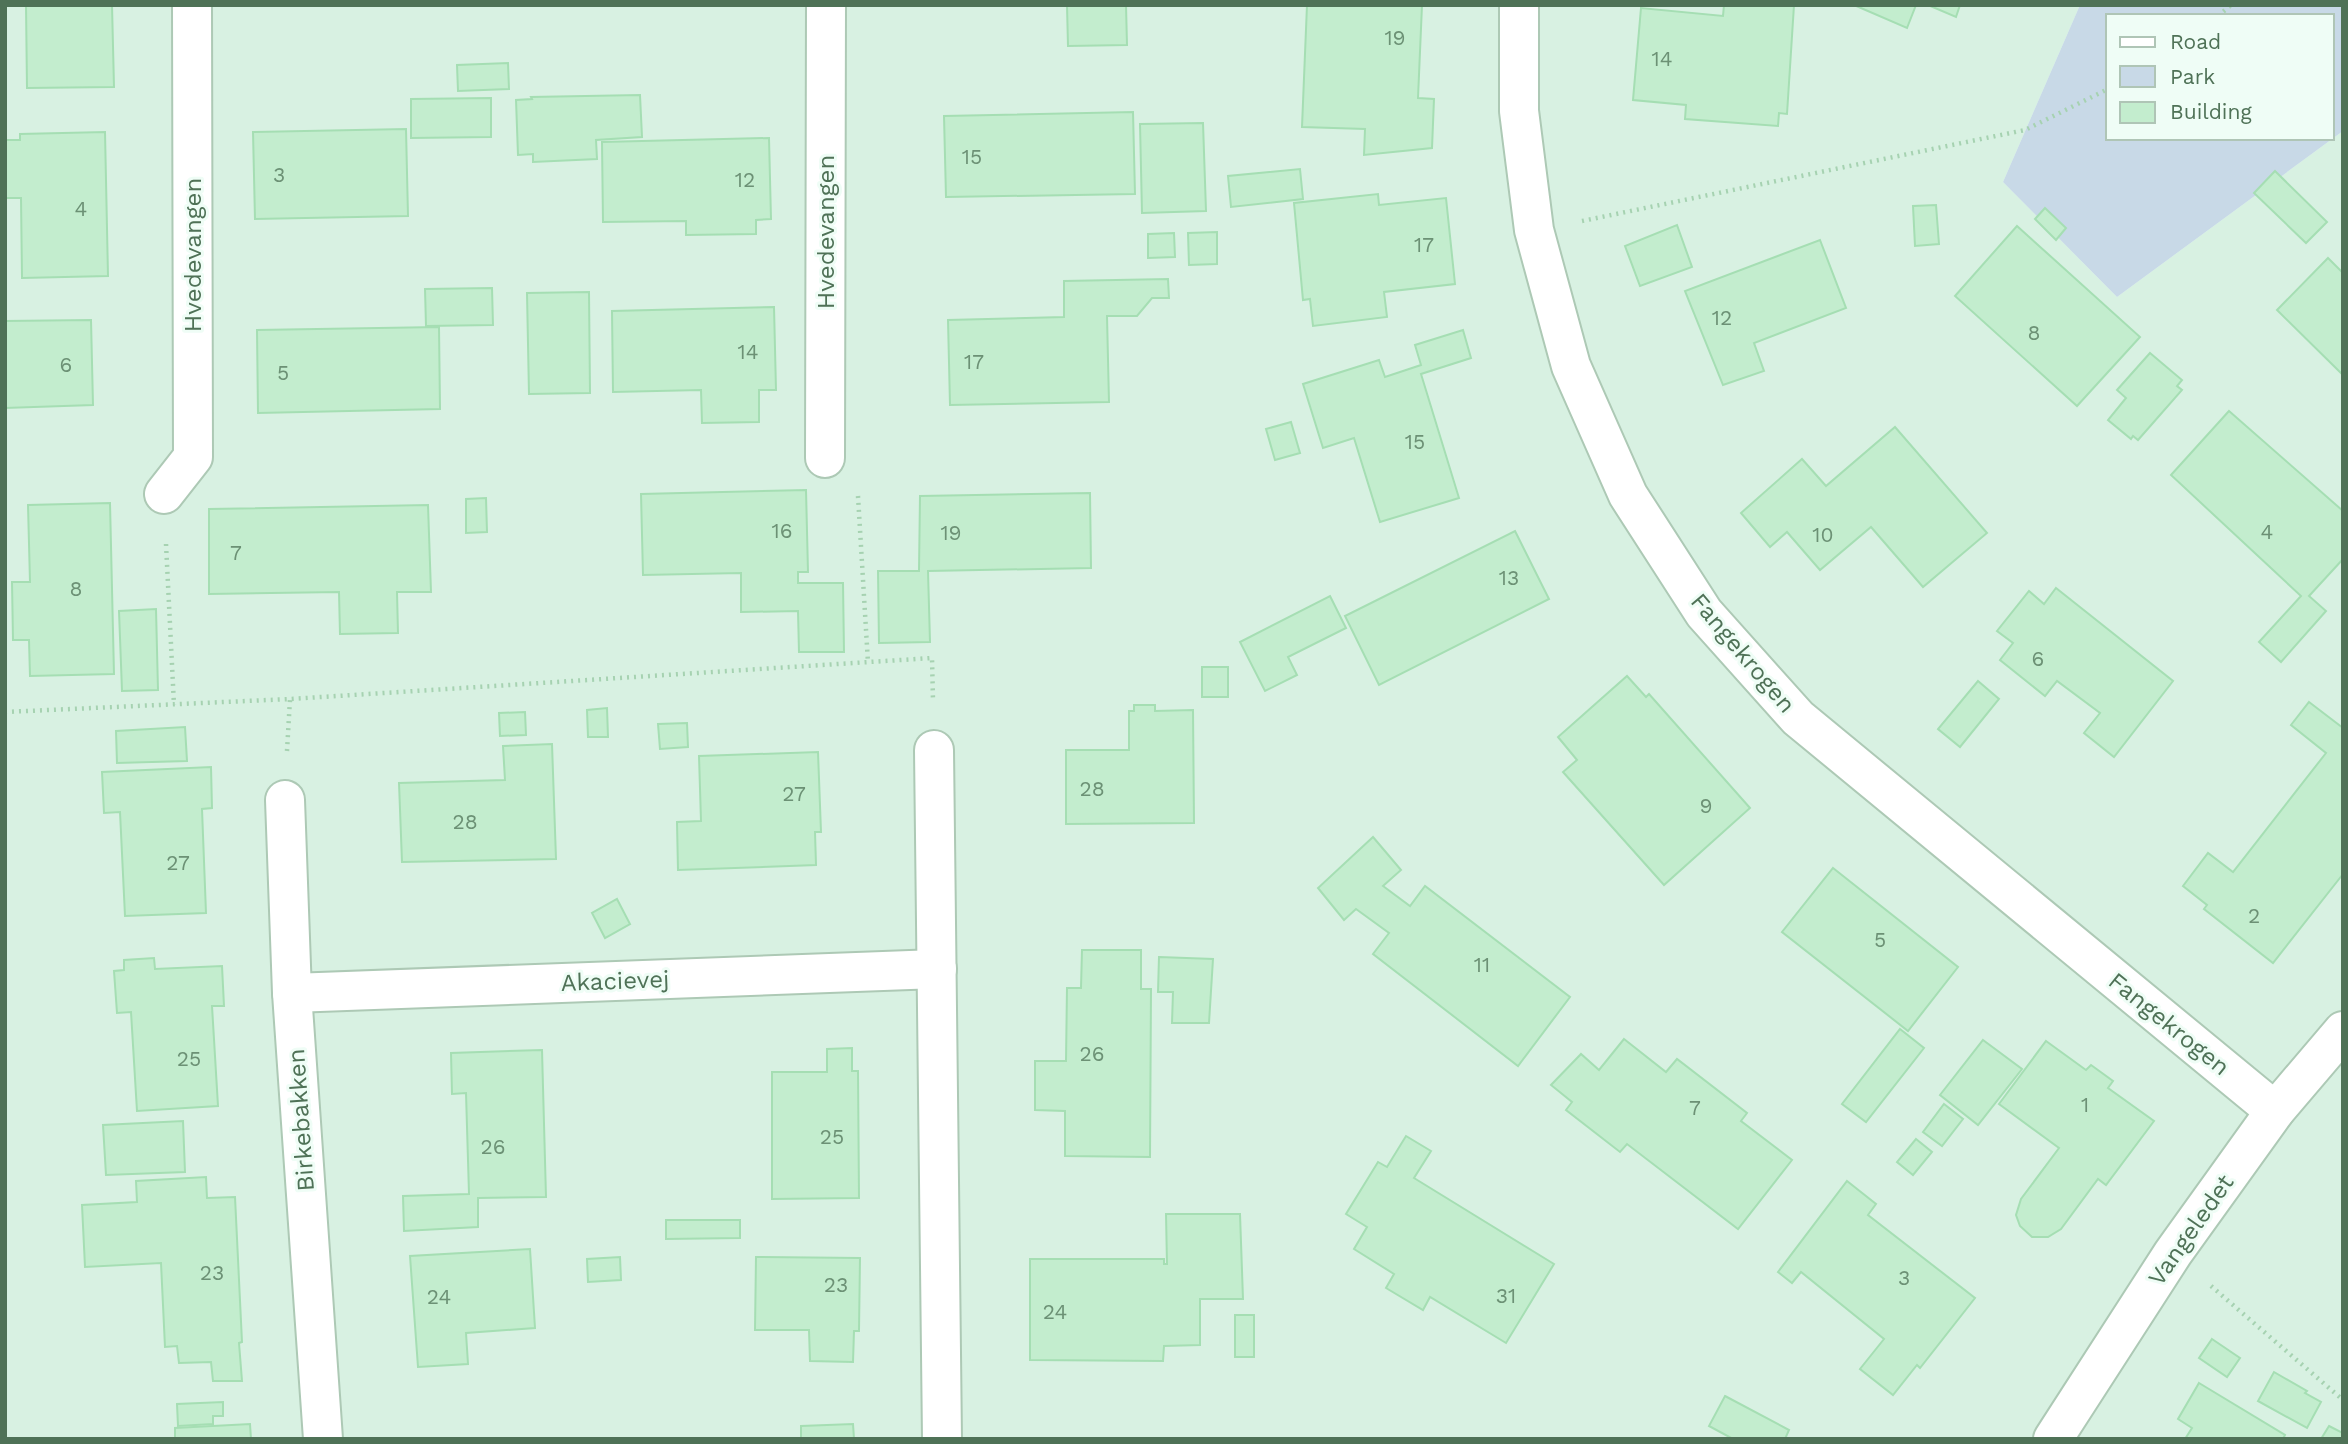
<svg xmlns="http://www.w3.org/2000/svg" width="2348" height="1444" viewBox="0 0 2348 1444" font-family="'Work Sans',sans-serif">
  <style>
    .residential { fill: #d8f1e2 }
    .green { fill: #c8d9e7; fill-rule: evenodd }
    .building { fill: #c3edce; stroke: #a5deb3; stroke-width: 2 }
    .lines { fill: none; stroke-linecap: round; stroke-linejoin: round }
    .minor-casing { stroke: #adc9b5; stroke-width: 42 }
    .path { stroke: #a6d2b1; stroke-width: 4.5; stroke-dasharray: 2 5; stroke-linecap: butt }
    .minor { stroke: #fff; stroke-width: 38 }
    .labels { text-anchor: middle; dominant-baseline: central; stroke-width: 6; stroke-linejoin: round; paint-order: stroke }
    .number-label { font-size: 21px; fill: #6c9175 }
    .street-label { font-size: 24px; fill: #4f7257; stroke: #effdf6 }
  </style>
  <rect width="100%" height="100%" fill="#e9faf1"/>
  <path class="residential" d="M 5,5 L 2080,5 L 2003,182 L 2117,297 L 2343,131 L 2343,1439 L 5,1439 Z"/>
  <path class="green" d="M 2080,5 L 2343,5 L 2343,131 L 2117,297 L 2003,182 ZM 2108,16 L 2332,16 L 2332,138 L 2108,138 Z"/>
  <g class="building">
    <path d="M 26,5 L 112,5 L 114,87 L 27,88 Z"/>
    <path d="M 1067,5 L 1126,5 L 1127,45 L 1068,46 Z"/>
    <path d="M 1307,5 L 1422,5 L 1418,98 L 1434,99 L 1432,148 L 1364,155 L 1365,129 L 1302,127 Z"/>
    <path d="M 1724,5 L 1794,5 L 1787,114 L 1779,113 L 1778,126 L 1685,119 L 1686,105 L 1633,100 L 1641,8 L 1723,16 Z"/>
    <path d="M 1854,5 L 1916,5 L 1907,28 Z"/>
    <path d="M 1928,5 L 1960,5 L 1956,17 Z"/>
    <path d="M 508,63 L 509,89 L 458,91 L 457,65 Z"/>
    <path d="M 640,95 L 642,137 L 596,140 L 597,159 L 533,162 L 533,154 L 518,155 L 516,100 L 532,99 L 531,97 Z"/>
    <path d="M 491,98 L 491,137 L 411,138 L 411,99 Z"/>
    <path d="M 1133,112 L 1135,194 L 946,197 L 944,116 Z"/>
    <path d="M 1203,123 L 1206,211 L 1142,213 L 1140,124 Z"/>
    <path d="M 406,129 L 408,216 L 255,219 L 253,132 Z"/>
    <path d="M 105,132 L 108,276 L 22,278 L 21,198 L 5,198 L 5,140 L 20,140 L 20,134 Z"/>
    <path d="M 769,138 L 771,219 L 756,220 L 756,234 L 686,235 L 686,221 L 603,222 L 602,142 Z"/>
    <path d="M 1300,169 L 1303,199 L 1231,207 L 1228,176 Z"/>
    <path d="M 2275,171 L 2327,222 L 2306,243 L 2254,193 Z"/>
    <path d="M 1378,194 L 1379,205 L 1446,198 L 1455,284 L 1384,292 L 1387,317 L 1313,326 L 1310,299 L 1303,300 L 1294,203 Z"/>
    <path d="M 1936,205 L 1939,244 L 1915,246 L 1913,206 Z"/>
    <path d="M 2045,208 L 2066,228 L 2056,240 L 2035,219 Z"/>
    <path d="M 1677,225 L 1692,267 L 1640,286 L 1625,246 Z"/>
    <path d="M 2017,226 L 2140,337 L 2077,406 L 1955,296 Z"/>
    <path d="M 1217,232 L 1217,264 L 1189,265 L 1188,233 Z"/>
    <path d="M 1174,233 L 1175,257 L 1148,258 L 1148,234 Z"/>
    <path d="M 1820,240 L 1846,308 L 1754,343 L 1764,371 L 1723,385 L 1685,291 Z"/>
    <path d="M 2328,258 L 2343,273 L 2343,375 L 2277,310 Z"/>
    <path d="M 1168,279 L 1169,298 L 1152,298 L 1137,316 L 1107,316 L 1109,402 L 950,405 L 948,320 L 1064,317 L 1064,281 Z"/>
    <path d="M 492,288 L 493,325 L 426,326 L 425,289 Z"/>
    <path d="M 589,292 L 590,393 L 529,394 L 527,293 Z"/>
    <path d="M 774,307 L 776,390 L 759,390 L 759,422 L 702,423 L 701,390 L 613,392 L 612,311 Z"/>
    <path d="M 91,320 L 93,405 L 5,408 L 5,321 Z"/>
    <path d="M 439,327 L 440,409 L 258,413 L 257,330 Z"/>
    <path d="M 1463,330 L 1471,358 L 1421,374 L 1459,498 L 1380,522 L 1354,438 L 1323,448 L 1303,384 L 1379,360 L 1385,377 L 1421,365 L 1415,345 Z"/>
    <path d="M 2150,353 L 2182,380 L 2177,386 L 2182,390 L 2138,440 L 2133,436 L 2131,439 L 2108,420 L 2126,398 L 2117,390 Z"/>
    <path d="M 2229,411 L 2343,511 L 2343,559 L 2309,596 L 2326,611 L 2281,662 L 2259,642 L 2301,596 L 2171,475 Z"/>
    <path d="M 1291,422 L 1300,453 L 1275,460 L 1266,429 Z"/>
    <path d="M 1895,427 L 1987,533 L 1923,587 L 1871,527 L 1820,570 L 1787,532 L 1770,547 L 1741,513 L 1802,459 L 1826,486 Z"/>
    <path d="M 806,490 L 808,572 L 798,572 L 798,583 L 843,583 L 844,652 L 799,652 L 798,611 L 741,612 L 741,573 L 643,575 L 641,494 Z"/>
    <path d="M 1090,493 L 1091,568 L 928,571 L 930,642 L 879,643 L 878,571 L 919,571 L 920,496 Z"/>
    <path d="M 486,498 L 487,532 L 466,533 L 466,499 Z"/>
    <path d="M 110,503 L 114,674 L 30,676 L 29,640 L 13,640 L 12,582 L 30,582 L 28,505 Z"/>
    <path d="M 428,505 L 431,592 L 397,592 L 398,633 L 340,634 L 339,592 L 209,594 L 209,509 Z"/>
    <path d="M 1515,531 L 1549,599 L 1379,685 L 1345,616 Z"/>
    <path d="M 2056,588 L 2173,681 L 2114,757 L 2084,733 L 2100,713 L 2057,681 L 2045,696 L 2000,660 L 2013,643 L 1997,631 L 2029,591 L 2044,604 Z"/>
    <path d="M 1330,596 L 1346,628 L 1288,657 L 1297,675 L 1265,691 L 1240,642 Z"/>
    <path d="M 156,609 L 158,690 L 122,691 L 119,611 Z"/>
    <rect x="1202" y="667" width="26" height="30"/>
    <path d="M 1627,676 L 1646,697 L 1649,694 L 1750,808 L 1664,885 L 1563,772 L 1577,760 L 1558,737 Z"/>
    <path d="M 1978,681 L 1999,699 L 1960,747 L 1938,729 Z"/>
    <path d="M 2309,702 L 2343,728 L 2343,874 L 2273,963 L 2204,909 L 2207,905 L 2183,886 L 2208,853 L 2233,872 L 2326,753 L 2291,725 Z"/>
    <path d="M 1134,705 L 1155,705 L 1155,711 L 1193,710 L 1194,823 L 1066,824 L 1066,750 L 1129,750 L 1129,711 L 1134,711 Z"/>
    <path d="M 607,708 L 608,737 L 588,737 L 587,710 Z"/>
    <path d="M 525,712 L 526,735 L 500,736 L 499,713 Z"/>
    <path d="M 687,723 L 688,747 L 660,749 L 658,724 Z"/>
    <path d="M 185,727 L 187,761 L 117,763 L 116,731 Z"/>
    <path d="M 552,744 L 556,859 L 402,862 L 399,783 L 505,780 L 503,746 Z"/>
    <path d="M 818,752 L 821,832 L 815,832 L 816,865 L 678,870 L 677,822 L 701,821 L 699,756 Z"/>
    <path d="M 211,767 L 212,808 L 202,809 L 206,913 L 125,916 L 120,812 L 104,813 L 102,772 Z"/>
    <path d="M 1373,837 L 1401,870 L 1383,886 L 1410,906 L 1425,886 L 1570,997 L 1518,1066 L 1373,954 L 1389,933 L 1356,909 L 1344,920 L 1318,888 Z"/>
    <path d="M 1833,868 L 1958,967 L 1908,1031 L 1782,932 Z"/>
    <path d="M 617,899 L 630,924 L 605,938 L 592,913 Z"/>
    <path d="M 1082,950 L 1141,950 L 1141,989 L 1151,989 L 1150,1157 L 1065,1156 L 1065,1111 L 1035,1110 L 1035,1061 L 1066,1061 L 1067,988 L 1081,988 Z"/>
    <path d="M 1159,957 L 1213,959 L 1209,1023 L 1172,1023 L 1173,992 L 1158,992 Z"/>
    <path d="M 154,958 L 155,969 L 222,966 L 224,1006 L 212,1006 L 218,1106 L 137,1111 L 131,1012 L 117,1013 L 114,971 L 124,970 L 124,960 Z"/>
    <path d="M 1900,1029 L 1924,1048 L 1866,1122 L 1842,1104 Z"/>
    <path d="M 1624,1039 L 1666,1072 L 1677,1059 L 1747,1113 L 1741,1121 L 1792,1160 L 1738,1229 L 1627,1144 L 1620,1152 L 1566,1110 L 1572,1102 L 1551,1085 L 1581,1054 L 1599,1070 Z"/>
    <path d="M 1983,1040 L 2022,1069 L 1978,1125 L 1940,1095 Z"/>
    <path d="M 2046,1041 L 2086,1070 L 2091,1065 L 2113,1081 L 2108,1088 L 2154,1121 L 2106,1185 L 2098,1179 L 2061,1229 L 2048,1237 L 2032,1237 L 2020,1226 L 2016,1215 L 2021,1199 L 2059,1148 L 1999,1104 Z"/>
    <path d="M 852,1048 L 852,1071 L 858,1071 L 859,1198 L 772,1199 L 772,1072 L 827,1072 L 827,1049 Z"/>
    <path d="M 542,1050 L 546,1197 L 478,1198 L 478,1227 L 404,1231 L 403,1196 L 469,1194 L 466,1093 L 452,1094 L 451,1053 Z"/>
    <path d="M 1944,1104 L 1963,1119 L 1942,1146 L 1923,1132 Z"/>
    <path d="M 183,1121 L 185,1172 L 106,1175 L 103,1125 Z"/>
    <path d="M 1406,1136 L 1431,1151 L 1414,1178 L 1554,1264 L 1506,1343 L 1430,1297 L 1423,1310 L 1386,1288 L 1394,1274 L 1354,1249 L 1367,1227 L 1346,1214 L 1378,1162 L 1387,1167 Z"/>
    <path d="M 1916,1139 L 1932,1152 L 1913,1175 L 1897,1162 Z"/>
    <path d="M 206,1177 L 207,1198 L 235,1197 L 242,1342 L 239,1343 L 242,1381 L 213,1381 L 211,1362 L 179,1363 L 177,1346 L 165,1347 L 161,1263 L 85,1267 L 82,1205 L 137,1202 L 136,1181 Z"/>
    <path d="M 1847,1181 L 1876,1204 L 1868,1215 L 1975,1298 L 1920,1368 L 1917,1365 L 1893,1395 L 1860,1369 L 1884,1339 L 1801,1272 L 1792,1283 L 1778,1272 Z"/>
    <path d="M 1166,1214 L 1240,1214 L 1243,1299 L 1200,1299 L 1200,1345 L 1164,1346 L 1163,1361 L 1030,1360 L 1030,1259 L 1164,1259 L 1164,1264 L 1167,1264 Z"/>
    <path d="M 666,1220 L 740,1220 L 740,1238 L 666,1239 Z"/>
    <path d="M 530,1249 L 535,1328 L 466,1333 L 468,1364 L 418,1367 L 410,1256 Z"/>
    <path d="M 620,1257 L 621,1280 L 588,1282 L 587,1259 Z"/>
    <path d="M 756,1257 L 860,1258 L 859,1331 L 854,1331 L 853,1362 L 810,1361 L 809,1330 L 755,1330 Z"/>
    <rect x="1235" y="1315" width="19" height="42"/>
    <path d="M 2212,1339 L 2240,1358 L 2227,1377 L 2199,1358 Z"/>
    <path d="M 2274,1372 L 2307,1391 L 2305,1393 L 2321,1402 L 2307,1428 L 2258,1401 Z"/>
    <path d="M 2199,1383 L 2285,1435 L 2283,1439 L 2185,1439 L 2192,1428 L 2178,1419 Z"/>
    <path d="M 1725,1396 L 1789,1430 L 1785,1439 L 1733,1439 L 1709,1426 Z"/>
    <path d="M 223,1402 L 223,1416 L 213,1416 L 213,1424 L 178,1426 L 177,1404 Z"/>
    <path d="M 250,1424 L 251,1439 L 175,1439 L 175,1428 Z"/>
    <path d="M 853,1424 L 854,1439 L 801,1439 L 801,1426 Z"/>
    <path d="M 2329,1426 L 2343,1433 L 2343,1439 L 2321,1439 Z"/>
  </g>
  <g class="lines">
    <defs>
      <g id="minor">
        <path d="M 1519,5 L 1519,111 L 1534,230 L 1571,366 L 1628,495 L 1704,613 L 1798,718 L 2275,1111"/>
        <path d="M 825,458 L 826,5"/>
        <path d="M 164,494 L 193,457 L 192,5"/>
        <path d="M 934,750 L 942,1439"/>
        <path d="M 285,800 L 292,993 L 323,1439"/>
        <path d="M 292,993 L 937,969"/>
        <path d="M 2053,1439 L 2173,1253 L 2275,1111 L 2343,1031"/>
      </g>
    </defs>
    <use href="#minor" class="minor-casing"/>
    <g class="path">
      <path d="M 2218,16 L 2231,5"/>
      <path d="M 1582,221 L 2025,130 L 2108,89"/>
      <path d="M 858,496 L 868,663"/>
      <path d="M 166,544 L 174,705"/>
      <path d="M 5,712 L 290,699 L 932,658 L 933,701"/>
      <path d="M 287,751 L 290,699"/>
      <path d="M 2211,1286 L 2343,1400"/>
    </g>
    <use href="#minor" class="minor"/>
  </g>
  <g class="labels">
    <g class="number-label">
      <text x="1395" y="37">19</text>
      <text x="1662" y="58">14</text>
      <text x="972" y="156">15</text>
      <text x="279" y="174">3</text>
      <text x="745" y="179">12</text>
      <text x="81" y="208">4</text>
      <text x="1424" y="244">17</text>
      <text x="1722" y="317">12</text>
      <text x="2034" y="332">8</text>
      <text x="748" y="351">14</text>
      <text x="974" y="361">17</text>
      <text x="66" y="364">6</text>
      <text x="283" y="372">5</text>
      <text x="1415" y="441">15</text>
      <text x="782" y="530">16</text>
      <text x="2267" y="531">4</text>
      <text x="951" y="532">19</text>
      <text x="1823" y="534">10</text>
      <text x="236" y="552">7</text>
      <text x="1509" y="577">13</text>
      <text x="76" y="588">8</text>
      <text x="2038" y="658">6</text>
      <text x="1092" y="788">28</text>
      <text x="794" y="793">27</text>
      <text x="1706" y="805">9</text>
      <text x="465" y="821">28</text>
      <text x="178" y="862">27</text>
      <text x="2254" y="915">2</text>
      <text x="1880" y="939">5</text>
      <text x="1482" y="964">11</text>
      <text x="1092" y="1053">26</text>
      <text x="189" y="1058">25</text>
      <text x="2085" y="1104">1</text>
      <text x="1695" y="1107">7</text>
      <text x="832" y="1136">25</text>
      <text x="493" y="1146">26</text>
      <text x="212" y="1272">23</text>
      <text x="1904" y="1277">3</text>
      <text x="836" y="1284">23</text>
      <text x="1506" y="1295">31</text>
      <text x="439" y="1296">24</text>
      <text x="1055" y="1311">24</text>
    </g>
    <g class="street-label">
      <text transform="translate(826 232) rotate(-90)">Hvedevangen</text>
      <text transform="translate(193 255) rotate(-90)">Hvedevangen</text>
      <text transform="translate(1743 653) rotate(50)">Fangekrogen</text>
      <text transform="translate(615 981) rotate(-2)">Akacievej</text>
      <text transform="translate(2169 1024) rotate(39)">Fangekrogen</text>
      <text transform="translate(301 1120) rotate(-94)">Birkebakken</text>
      <text transform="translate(2191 1230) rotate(-55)">Vangeledet</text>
    </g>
  </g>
  <rect width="2348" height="1444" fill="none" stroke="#4f7257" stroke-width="14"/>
  <rect x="2106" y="14" width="228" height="126" fill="#effdf6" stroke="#afc5b6" stroke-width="2"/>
  <rect x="2120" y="37" width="35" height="10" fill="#ffffff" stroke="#afc5b6" stroke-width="2"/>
  <text x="2170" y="49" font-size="21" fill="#4f7257">Road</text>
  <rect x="2120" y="66" width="35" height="21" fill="#c8d9e7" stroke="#afc5b6" stroke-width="2"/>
  <text x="2170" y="84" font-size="21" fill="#4f7257">Park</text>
  <rect x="2120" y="102" width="35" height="21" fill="#c3edce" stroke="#afc5b6" stroke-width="2"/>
  <text x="2170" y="119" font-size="21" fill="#4f7257">Building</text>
</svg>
